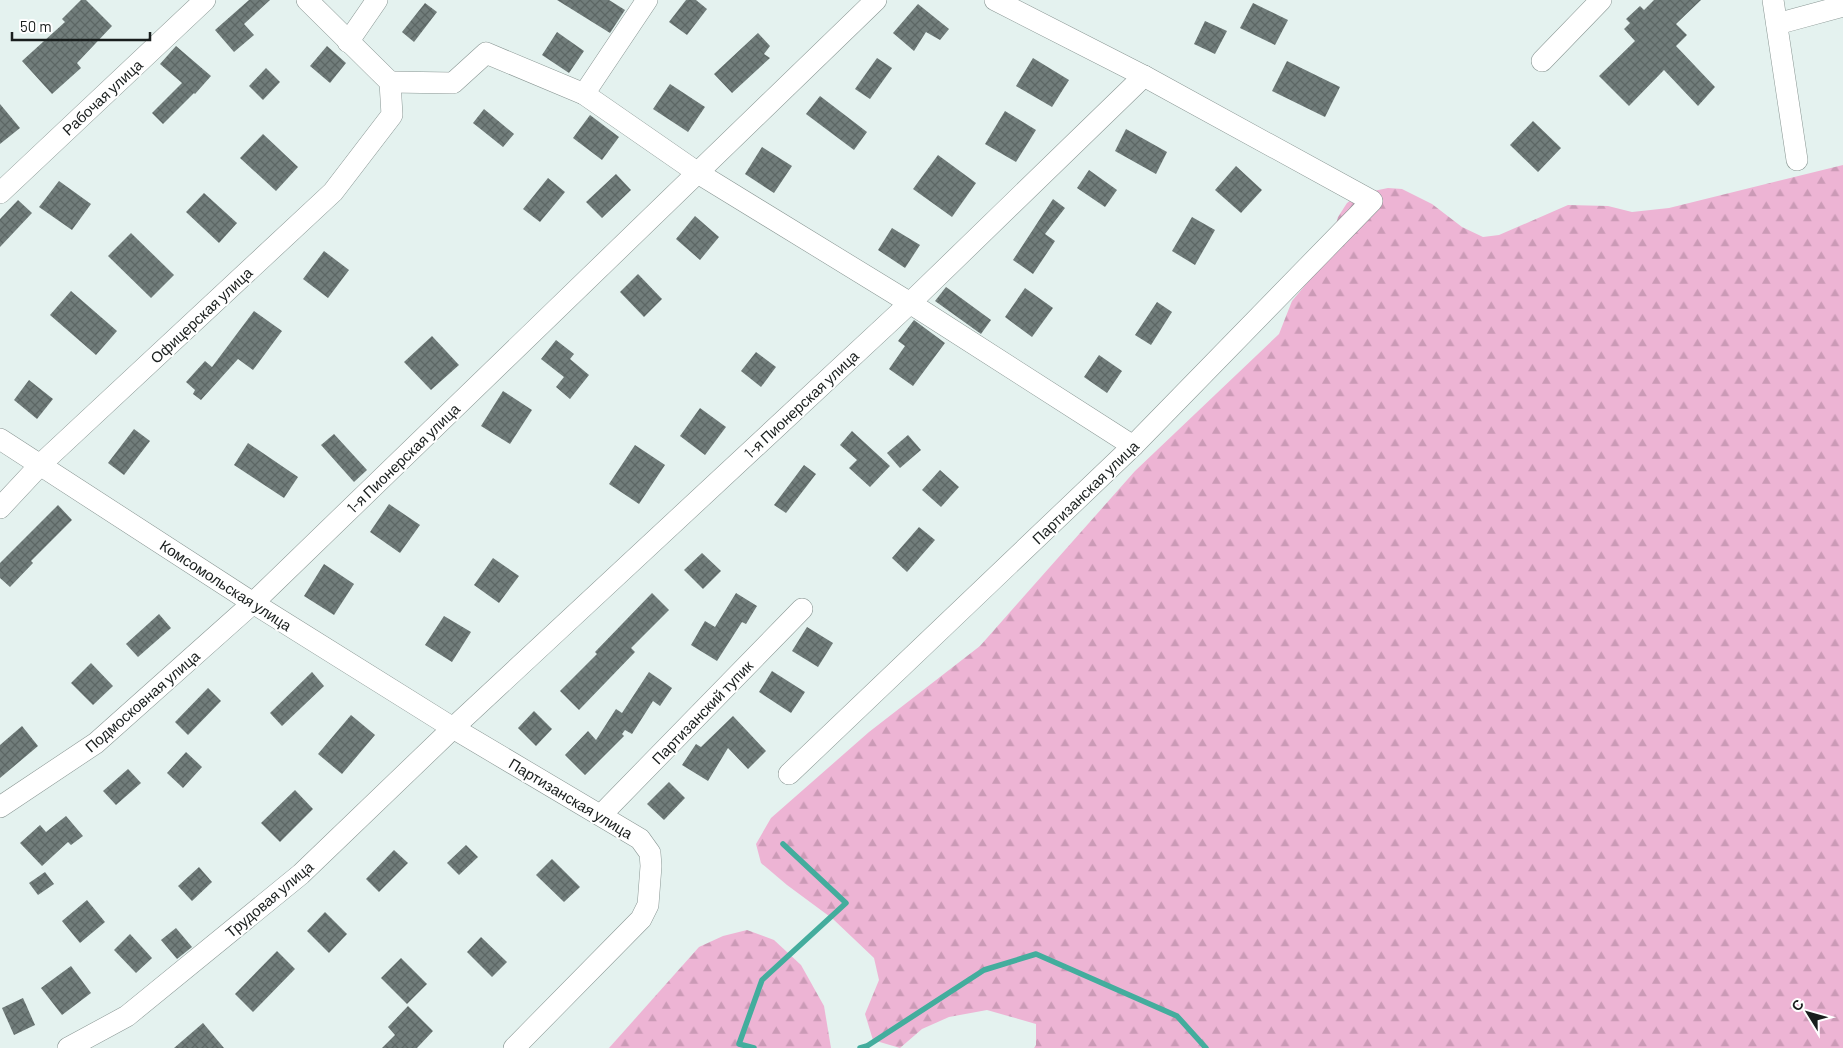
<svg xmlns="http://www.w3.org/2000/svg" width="1843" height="1048" viewBox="0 0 1843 1048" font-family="Barlow,sans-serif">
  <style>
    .forest { fill: url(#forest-firs) }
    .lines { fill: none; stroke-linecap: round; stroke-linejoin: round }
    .stream { stroke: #43ad9d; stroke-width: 5.5 }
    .building { fill: url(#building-cross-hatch) }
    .minor-casing { stroke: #899693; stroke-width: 22 }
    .minor { stroke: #fff; stroke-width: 21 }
    .labels { text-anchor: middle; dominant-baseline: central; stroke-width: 4; stroke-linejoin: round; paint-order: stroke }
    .street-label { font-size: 15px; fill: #191e1d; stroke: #fff }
  </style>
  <defs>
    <pattern id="forest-firs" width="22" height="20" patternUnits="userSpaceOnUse" patternTransform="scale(1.25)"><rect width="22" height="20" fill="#edb4d4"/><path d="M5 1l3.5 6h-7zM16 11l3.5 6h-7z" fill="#cb9ab6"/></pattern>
    <pattern id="building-cross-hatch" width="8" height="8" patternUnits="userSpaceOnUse" patternTransform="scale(1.25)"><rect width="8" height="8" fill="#717d7b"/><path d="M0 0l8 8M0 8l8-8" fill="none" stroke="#5c6664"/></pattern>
  </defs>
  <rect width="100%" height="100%" fill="#e4f2ef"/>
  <g class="forest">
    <path d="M 1843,165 L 1843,1048 L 1034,1048 L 1036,1045 L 1036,1024 L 987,1010 L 949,1017 L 922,1029 L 900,1048 L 873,1040 L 865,1014 L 879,980 L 874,958 L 833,919 L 787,885 L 761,863 L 756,844 L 771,818 L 869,732 L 980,646 L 1135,471 L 1279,334 L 1292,301 L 1317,271 L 1331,242 L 1338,217 L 1347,203 L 1359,194 L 1388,188 L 1402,189 L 1432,204 L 1462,227 L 1483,237 L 1499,235 L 1568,205 L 1608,206 L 1632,212 L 1669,208 Z"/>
    <path d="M 747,930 L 774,940 L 801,965 L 824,1006 L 831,1048 L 609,1048 L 699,947 L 723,936 Z"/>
  </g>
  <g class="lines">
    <g class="stream">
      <path d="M 754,1048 L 739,1044 L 762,980 L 846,903 L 783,844"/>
      <path d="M 860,1048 L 867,1046 L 984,970 L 1036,954 L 1177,1016 L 1206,1048"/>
    </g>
  </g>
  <g class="building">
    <path d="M 81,0 L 86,0 L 112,26 L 77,63 L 81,68 L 52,94 L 22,61 L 65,22 L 62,19 Z"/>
    <path d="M 249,0 L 270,0 L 244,24 L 254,35 L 234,52 L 215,30 Z"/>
    <path d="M 557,0 L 609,0 L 625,10 L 610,33 Z"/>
    <path d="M 686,0 L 696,0 L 707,9 L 687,35 L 669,22 Z"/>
    <path d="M 1654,0 L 1701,0 L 1676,24 L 1687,35 L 1676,46 L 1715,87 L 1698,106 L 1664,70 L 1629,106 L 1599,76 L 1635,41 L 1624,29 L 1630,23 L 1626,19 L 1640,6 L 1644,10 Z"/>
    <path d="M 425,3 L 437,12 L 414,42 L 402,32 Z"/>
    <path d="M 1253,3 L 1288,20 L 1275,45 L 1240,28 Z"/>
    <path d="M 918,4 L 949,29 L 940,40 L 926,32 L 914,51 L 893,33 Z"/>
    <path d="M 1205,21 L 1227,31 L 1215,54 L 1194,44 Z"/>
    <path d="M 557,32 L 584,51 L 569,73 L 542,55 Z"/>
    <path d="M 758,33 L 770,46 L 764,54 L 770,58 L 732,93 L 714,74 Z"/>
    <path d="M 176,46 L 211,76 L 195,94 L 194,93 L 163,124 L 152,113 L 182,83 L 160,64 Z"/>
    <path d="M 327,46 L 346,63 L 330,83 L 310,66 Z"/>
    <path d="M 877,58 L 892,68 L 870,99 L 855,89 Z"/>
    <path d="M 1033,58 L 1069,80 L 1052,107 L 1016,86 Z"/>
    <path d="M 1287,61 L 1340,87 L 1325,117 L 1272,91 Z"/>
    <path d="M 266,68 L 280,82 L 263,100 L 249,86 Z"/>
    <path d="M 670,84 L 705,107 L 688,132 L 653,109 Z"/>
    <path d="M 820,96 L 867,132 L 854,150 L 806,114 Z"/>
    <path d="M 0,104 L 20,128 L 0,144 Z"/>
    <path d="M 484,109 L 514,134 L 503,147 L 473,123 Z"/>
    <path d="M 1005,111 L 1036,130 L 1016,162 L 985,144 Z"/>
    <path d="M 590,115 L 619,137 L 602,160 L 573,138 Z"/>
    <path d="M 1533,121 L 1561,148 L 1538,172 L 1510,145 Z"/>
    <path d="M 1126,129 L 1167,152 L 1156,174 L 1115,151 Z"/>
    <path d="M 263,134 L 298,167 L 276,191 L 240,158 Z"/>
    <path d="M 762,147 L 792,166 L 774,193 L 745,174 Z"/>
    <path d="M 938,155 L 976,183 L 952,217 L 913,189 Z"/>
    <path d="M 1236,166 L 1262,190 L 1241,213 L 1215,190 Z"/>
    <path d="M 1089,170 L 1117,190 L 1105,207 L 1077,188 Z"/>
    <path d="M 616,174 L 631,190 L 602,218 L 586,202 Z"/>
    <path d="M 548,178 L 565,192 L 540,222 L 523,209 Z"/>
    <path d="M 59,181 L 91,204 L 72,230 L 39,207 Z"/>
    <path d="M 204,193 L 237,223 L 219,243 L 186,212 Z"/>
    <path d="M 1053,199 L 1065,208 L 1045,234 L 1055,241 L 1033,274 L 1013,260 Z"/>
    <path d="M 18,200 L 32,213 L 0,247 L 0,219 Z"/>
    <path d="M 695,216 L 719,237 L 700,260 L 676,239 Z"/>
    <path d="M 1192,217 L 1215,230 L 1195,265 L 1172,251 Z"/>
    <path d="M 892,228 L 920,245 L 905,268 L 878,250 Z"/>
    <path d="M 131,233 L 174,275 L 151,298 L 108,256 Z"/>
    <path d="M 324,251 L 349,270 L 328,298 L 303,279 Z"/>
    <path d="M 638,274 L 662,299 L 644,317 L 620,292 Z"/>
    <path d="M 946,287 L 991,320 L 981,334 L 935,301 Z"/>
    <path d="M 1025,288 L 1053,308 L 1032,337 L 1005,317 Z"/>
    <path d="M 71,291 L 117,331 L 96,355 L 50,315 Z"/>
    <path d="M 1157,302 L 1172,312 L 1151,345 L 1135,335 Z"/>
    <path d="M 254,311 L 282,331 L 253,370 L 238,359 L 201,400 L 193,394 L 195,390 L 186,382 L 205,361 L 212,367 Z"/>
    <path d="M 914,320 L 945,343 L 913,386 L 889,369 L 905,346 L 898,341 Z"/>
    <path d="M 432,336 L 459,365 L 431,390 L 404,362 Z"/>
    <path d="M 556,340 L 574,354 L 570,359 L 589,375 L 570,399 L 556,387 L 564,377 L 541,359 Z"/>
    <path d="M 756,352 L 776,367 L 761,387 L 741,371 Z"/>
    <path d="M 1099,355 L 1122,371 L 1107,393 L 1084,377 Z"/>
    <path d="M 29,380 L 53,399 L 37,419 L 14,400 Z"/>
    <path d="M 503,391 L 532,410 L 510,444 L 481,426 Z"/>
    <path d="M 700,408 L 726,427 L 705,455 L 680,436 Z"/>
    <path d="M 134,429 L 150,441 L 124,475 L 108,463 Z"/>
    <path d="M 852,431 L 890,466 L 870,487 L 849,468 L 857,460 L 840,445 Z"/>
    <path d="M 334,434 L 367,470 L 354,482 L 321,445 Z"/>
    <path d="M 908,435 L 921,450 L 900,468 L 887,453 Z"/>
    <path d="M 248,443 L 298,477 L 284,498 L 234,465 Z"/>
    <path d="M 635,445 L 665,465 L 639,504 L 609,484 Z"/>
    <path d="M 804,465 L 816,474 L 786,513 L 774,505 Z"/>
    <path d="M 940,470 L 959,487 L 941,507 L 922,490 Z"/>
    <path d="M 389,504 L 420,525 L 400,553 L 370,532 Z"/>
    <path d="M 58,505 L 72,520 L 31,561 L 33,563 L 10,587 L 0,578 L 0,563 Z"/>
    <path d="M 919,527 L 935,540 L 907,572 L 892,558 Z"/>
    <path d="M 702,553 L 721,571 L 703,589 L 684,570 Z"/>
    <path d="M 493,558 L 519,576 L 499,603 L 474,585 Z"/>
    <path d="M 324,564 L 354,584 L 334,615 L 304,596 Z"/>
    <path d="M 652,593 L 669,610 L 631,648 L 635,652 L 579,710 L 560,691 L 597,654 L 595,652 Z"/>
    <path d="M 736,593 L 757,606 L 746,624 L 742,622 L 717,661 L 691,645 L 705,621 L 715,627 Z"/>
    <path d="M 159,614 L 171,628 L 138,657 L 126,644 Z"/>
    <path d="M 444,616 L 471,632 L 452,662 L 425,645 Z"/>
    <path d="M 807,627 L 833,643 L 818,667 L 792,651 Z"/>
    <path d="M 91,663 L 113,686 L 93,705 L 71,683 Z"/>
    <path d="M 772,671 L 805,692 L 791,713 L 759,692 Z"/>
    <path d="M 312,672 L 324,686 L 282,726 L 270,713 Z"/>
    <path d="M 649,672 L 672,688 L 660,706 L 653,701 L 632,734 L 625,730 L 622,734 L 624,736 L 585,775 L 565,755 L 588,731 L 596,740 L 616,709 L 622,713 Z"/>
    <path d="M 208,688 L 221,701 L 188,735 L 175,722 Z"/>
    <path d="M 534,711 L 552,729 L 536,746 L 518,728 Z"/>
    <path d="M 351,715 L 375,735 L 342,774 L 318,754 Z"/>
    <path d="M 733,716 L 766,751 L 748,769 L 728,748 L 708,781 L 682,765 L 696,744 L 701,747 Z"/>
    <path d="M 22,726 L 38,746 L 0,778 L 0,745 Z"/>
    <path d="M 186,752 L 202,767 L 183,788 L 167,773 Z"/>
    <path d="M 128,769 L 141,783 L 116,805 L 103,791 Z"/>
    <path d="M 669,782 L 685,798 L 664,820 L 647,804 Z"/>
    <path d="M 295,790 L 313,809 L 280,842 L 261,823 Z"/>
    <path d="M 66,816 L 83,836 L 71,845 L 68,842 L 42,866 L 20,843 L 40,825 L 46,832 Z"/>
    <path d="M 466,845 L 478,857 L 459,875 L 447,863 Z"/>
    <path d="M 394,850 L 408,863 L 379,892 L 366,879 Z"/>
    <path d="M 552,859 L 580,887 L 564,902 L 536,875 Z"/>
    <path d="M 199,867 L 212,882 L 192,901 L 178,886 Z"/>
    <path d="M 45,872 L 54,884 L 38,895 L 29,883 Z"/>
    <path d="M 87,900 L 105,922 L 80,943 L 62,921 Z"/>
    <path d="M 325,912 L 347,934 L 329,953 L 307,931 Z"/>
    <path d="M 176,928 L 192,947 L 177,959 L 161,940 Z"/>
    <path d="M 130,934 L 152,958 L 136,973 L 114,950 Z"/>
    <path d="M 481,937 L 507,962 L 492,977 L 467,952 Z"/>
    <path d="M 277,951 L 295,969 L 253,1012 L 235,994 Z"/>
    <path d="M 401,958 L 427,984 L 407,1004 L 381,978 Z"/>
    <path d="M 71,966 L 91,993 L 62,1015 L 41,988 Z"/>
    <path d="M 23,998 L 35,1025 L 14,1035 L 2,1008 Z"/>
    <path d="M 408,1006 L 433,1031 L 417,1048 L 382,1048 L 395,1035 L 388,1027 Z"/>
    <path d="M 203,1023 L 224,1048 L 174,1048 Z"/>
  </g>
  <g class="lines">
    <defs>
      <g id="minor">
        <path d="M 1773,0 L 1797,160"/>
        <path d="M 1777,24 L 1843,6"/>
        <path d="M 348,42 L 377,0"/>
        <path d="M 1542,61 L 1601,0"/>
        <path d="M 390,82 L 453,83 L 486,53 L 584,94 L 698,173 L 910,303 L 1133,446"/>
        <path d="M 584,94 L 647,0"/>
        <path d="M 0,193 L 205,0"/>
        <path d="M 0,439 L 253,603 L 453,728 L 640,839 L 650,853 L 651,866 L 648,905 L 641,919 L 514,1048"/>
        <path d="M 0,508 L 41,464 L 333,192 L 392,115 L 390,82 L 307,0"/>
        <path d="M 789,774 L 1133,446 L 1372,201 L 1144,76 L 995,0"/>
        <path d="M 0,807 L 96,743 L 253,603 L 876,0"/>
        <path d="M 601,815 L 802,609"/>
        <path d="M 68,1048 L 127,1016 L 301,874 L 453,728 L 910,303 L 1144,76"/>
      </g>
    </defs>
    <use href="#minor" class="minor-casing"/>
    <use href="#minor" class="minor"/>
  </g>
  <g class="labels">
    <g class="street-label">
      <text transform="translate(102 97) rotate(-43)">Рабочая улица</text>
      <text transform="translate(201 315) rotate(-43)">Офицерская улица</text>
      <text transform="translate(801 404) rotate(-43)">1-я Пионерская улица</text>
      <text transform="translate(403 458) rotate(-44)">1-я Пионерская улица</text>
      <text transform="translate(1085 492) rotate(-44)">Партизанская улица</text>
      <text transform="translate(226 585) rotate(33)">Комсомольская улица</text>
      <text transform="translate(142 701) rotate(-41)">Подмосковная улица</text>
      <text transform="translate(702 712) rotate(-46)">Партизанский тупик</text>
      <text transform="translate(571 798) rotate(31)">Партизанская улица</text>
      <text transform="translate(269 899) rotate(-40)">Трудовая улица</text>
    </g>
  </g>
  <g transform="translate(1808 1013) rotate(307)" stroke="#ffffff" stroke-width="4" paint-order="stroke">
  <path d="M0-4L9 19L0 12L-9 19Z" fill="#191e1d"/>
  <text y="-8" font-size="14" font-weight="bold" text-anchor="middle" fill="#191e1d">С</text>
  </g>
  <path d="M12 32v8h138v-8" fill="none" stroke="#191e1d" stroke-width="2.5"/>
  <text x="20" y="32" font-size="15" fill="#191e1d" stroke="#ffffff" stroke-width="4" paint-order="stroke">50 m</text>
</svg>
